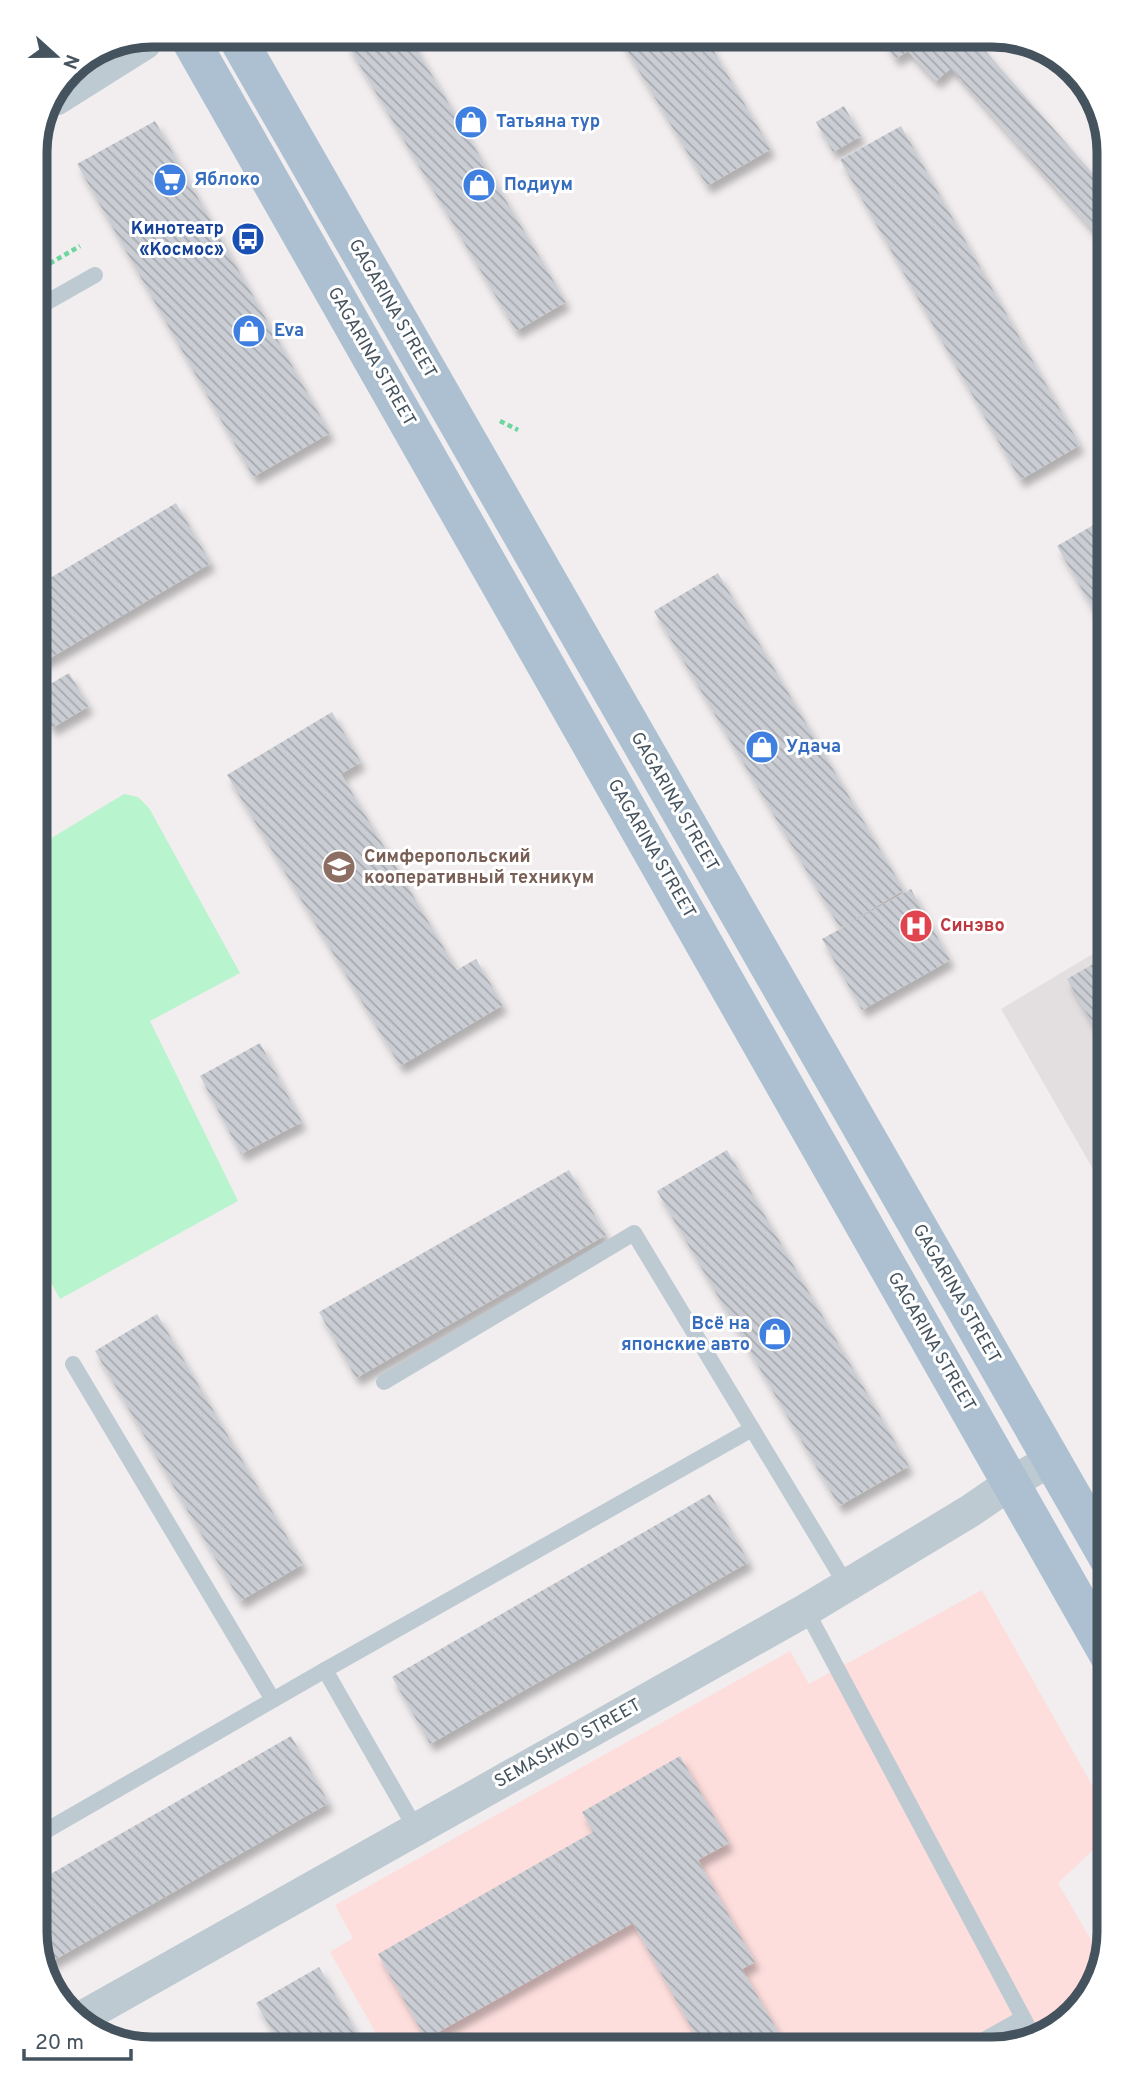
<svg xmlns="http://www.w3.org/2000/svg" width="1144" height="2084" viewBox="0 0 1144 2084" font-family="Overpass,sans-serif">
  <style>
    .education { fill: #e3dfe1 }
    .medical { fill: #fddedd }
    .grass { fill: #b8f4cd }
    .building { fill: url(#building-back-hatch); filter: url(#shadow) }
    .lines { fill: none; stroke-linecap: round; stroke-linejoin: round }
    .path { stroke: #6dd59e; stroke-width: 4.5; stroke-dasharray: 5 3.5; stroke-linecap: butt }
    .service { stroke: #becad2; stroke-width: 16 }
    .minor { stroke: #becad2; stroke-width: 33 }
    .primary { stroke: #acc0d1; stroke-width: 38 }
    .labels { text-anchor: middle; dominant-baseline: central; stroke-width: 6; stroke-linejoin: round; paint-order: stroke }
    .shop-label { font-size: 18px; font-weight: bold; fill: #366cbe; stroke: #fff; text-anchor: start }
    .transit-label { font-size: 18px; font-weight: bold; fill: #164399; stroke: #fff; text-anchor: end }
    .street-label { font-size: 18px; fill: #45535e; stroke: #fff }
    .education-label { font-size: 18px; font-weight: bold; fill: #785e54; stroke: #fff; text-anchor: start }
    .health-label { font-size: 18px; font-weight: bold; fill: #be3a42; stroke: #fff; text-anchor: start }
    .rim { fill: none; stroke: #45535e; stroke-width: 9 }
  </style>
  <defs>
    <pattern id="building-back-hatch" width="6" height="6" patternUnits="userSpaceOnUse" patternTransform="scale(1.75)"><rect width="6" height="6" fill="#caced4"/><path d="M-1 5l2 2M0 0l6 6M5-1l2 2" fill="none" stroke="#a6aaaf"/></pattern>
    <filter id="shadow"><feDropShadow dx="4.5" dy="8" stdDeviation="3.5" flood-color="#0004"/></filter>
  </defs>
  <rect width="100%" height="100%" fill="#f2eeef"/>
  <path class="education" d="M 1109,944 L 1109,1197 L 1001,1009 Z"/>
  <path class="medical" d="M 982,1590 L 1109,1815 L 1109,1835 L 1058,1883 L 1101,1957 L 1089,1997 L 1037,2040 L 383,2046 L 330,1952 L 353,1938 L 335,1905 L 790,1651 L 809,1684 Z"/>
  <path class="grass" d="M 124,794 L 138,797 L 149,808 L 240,973 L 150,1021 L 238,1201 L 60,1299 L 35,1253 L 35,848 Z"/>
  <g class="building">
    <path d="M 882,36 L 945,36 L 959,51 L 974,38 L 1109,192 L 1109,246 L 1090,227 L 951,68 L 936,81 L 908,51 L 895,59 Z"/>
    <path d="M 706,38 L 771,149 L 707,186 L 620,39 Z"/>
    <path d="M 412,41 L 566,302 L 516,331 L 346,42 Z"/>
    <path d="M 844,106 L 861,136 L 833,152 L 816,122 Z"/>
    <path d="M 155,121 L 330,433 L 253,477 L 77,164 Z"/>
    <path d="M 901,126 L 1080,445 L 1020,480 L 840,160 Z"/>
    <path d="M 176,503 L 211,563 L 35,667 L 35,587 Z"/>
    <path d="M 1109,516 L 1109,637 L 1057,546 Z"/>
    <path d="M 718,573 L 904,890 L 840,928 L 654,611 Z"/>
    <path d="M 69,673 L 89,706 L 52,728 L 35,700 L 35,693 Z"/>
    <path d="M 332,712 L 361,762 L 341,774 L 457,970 L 476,959 L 503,1005 L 400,1066 L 227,775 Z"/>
    <path d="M 911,889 L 950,960 L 862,1010 L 822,939 Z"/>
    <path d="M 1109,955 L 1109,1053 L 1067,979 Z"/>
    <path d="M 260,1043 L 302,1122 L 241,1154 L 200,1076 Z"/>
    <path d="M 727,1150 L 909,1466 L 839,1506 L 657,1191 Z"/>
    <path d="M 569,1170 L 606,1235 L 356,1378 L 319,1312 Z"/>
    <path d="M 157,1314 L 303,1564 L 240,1601 L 95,1351 Z"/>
    <path d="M 710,1494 L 749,1562 L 430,1744 L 392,1677 Z"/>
    <path d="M 291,1736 L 329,1803 L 42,1967 L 35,1932 L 35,1883 Z"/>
    <path d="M 680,1756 L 729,1843 L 698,1860 L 755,1962 L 742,1969 L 784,2042 L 700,2043 L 633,1923 L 426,2039 L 378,1954 L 593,1832 L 582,1812 Z"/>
    <path d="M 319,1967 L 365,2047 L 282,2047 L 256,2003 Z"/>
  </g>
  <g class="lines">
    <g class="path">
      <path d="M 35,272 L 80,246"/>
      <path d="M 500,421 L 518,430"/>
    </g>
    <g class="service">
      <path d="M 35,309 L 95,275"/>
      <path d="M 73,1364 L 273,1700"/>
      <path d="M 384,1382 L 634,1233 L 847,1586"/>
      <path d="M 806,1610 L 1035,2040"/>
      <path d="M 325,1670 L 752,1429"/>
      <path d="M 35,1837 L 325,1670 L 416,1829"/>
      <path d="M 984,2040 L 1023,2018"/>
    </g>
    <g class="minor">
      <path d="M 56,99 L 145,43"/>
      <path d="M 79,2019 L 806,1610 L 970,1511 L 1011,1483 L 1051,1460"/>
    </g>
    <g class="primary">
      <path d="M 192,43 L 1109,1656"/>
      <path d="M 240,43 L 1109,1560"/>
    </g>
  </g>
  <defs>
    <symbol id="shop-disc" viewBox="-11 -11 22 22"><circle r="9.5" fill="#3f7fe0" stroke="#fff"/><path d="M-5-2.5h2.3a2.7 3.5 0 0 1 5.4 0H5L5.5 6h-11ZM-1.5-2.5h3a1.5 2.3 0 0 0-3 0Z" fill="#fff"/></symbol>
    <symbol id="supermarket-disc" viewBox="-11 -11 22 22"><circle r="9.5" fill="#3f7fe0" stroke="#fff"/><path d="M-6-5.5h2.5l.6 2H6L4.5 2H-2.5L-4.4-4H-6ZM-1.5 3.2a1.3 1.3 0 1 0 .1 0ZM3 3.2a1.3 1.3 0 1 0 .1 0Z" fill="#fff"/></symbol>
    <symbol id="bus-disc" viewBox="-11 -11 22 22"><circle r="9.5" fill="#1a4fb4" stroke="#fff"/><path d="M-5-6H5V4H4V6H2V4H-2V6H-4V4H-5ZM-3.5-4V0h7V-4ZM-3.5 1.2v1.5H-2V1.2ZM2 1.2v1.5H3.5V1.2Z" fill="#fff"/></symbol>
    <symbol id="university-disc" viewBox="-11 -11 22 22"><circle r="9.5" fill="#8d6e63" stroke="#fff"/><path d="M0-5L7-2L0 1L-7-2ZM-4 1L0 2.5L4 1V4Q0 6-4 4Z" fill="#fff"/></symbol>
    <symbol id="hospital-disc" viewBox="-11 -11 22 22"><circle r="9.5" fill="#e0444e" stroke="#fff"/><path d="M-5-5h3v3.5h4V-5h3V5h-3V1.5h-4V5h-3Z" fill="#fff"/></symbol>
  </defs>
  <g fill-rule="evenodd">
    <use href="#shop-disc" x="452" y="103" width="38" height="38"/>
    <use href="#supermarket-disc" x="151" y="161" width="38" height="38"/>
    <use href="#shop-disc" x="460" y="166" width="38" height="38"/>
    <use href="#bus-disc" x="229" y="220" width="38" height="38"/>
    <use href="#shop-disc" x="230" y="312" width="38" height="38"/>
    <use href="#shop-disc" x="743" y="728" width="38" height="38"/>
    <use href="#university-disc" x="320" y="848" width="38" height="38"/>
    <use href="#hospital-disc" x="897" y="907" width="38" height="38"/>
    <use href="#shop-disc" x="756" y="1315" width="38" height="38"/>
  </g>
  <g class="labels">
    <g class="shop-label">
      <text x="496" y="122">Татьяна тур</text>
      <text x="194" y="180">Яблоко</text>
      <text x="504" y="185">Подиум</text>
      <text x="274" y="331">Eva</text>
      <text x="786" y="747">Удача</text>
      <text x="750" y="1324" text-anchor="end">Всё на<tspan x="750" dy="21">японские авто</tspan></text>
    </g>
    <g class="transit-label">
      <text x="224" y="229">Кинотеатр<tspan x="224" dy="21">«Космос»</tspan></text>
    </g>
    <g class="street-label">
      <text transform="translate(392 309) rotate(60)">GAGARINA STREET</text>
      <text transform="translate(371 357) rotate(60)">GAGARINA STREET</text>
      <text transform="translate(674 802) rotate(60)">GAGARINA STREET</text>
      <text transform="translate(651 849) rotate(60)">GAGARINA STREET</text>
      <text transform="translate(956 1294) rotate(60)">GAGARINA STREET</text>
      <text transform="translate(931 1342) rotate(60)">GAGARINA STREET</text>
      <text transform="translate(568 1744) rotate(-29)">SEMASHKO STREET</text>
    </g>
    <g class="education-label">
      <text x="364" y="857">Симферопольский<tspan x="364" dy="21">кооперативный техникум</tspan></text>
    </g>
    <g class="health-label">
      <text x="940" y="926">Синэво</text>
    </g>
  </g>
  <path d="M0 0H1144V2084H0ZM152 47H992A105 105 0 0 1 1097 152V1932A105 105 0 0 1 992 2037H152A105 105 0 0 1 47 1932V152A105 105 0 0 1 152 47Z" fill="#fff" fill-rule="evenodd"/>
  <path class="rim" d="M152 47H992A105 105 0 0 1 1097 152V1932A105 105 0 0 1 992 2037H152A105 105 0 0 1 47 1932V152A105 105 0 0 1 152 47Z"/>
  <g transform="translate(56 56) rotate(111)" stroke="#ffffff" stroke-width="5" paint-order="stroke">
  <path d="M0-5L12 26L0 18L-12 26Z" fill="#45535e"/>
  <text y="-10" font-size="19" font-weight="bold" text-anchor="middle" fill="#45535e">N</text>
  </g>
  <path d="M24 2049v10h107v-10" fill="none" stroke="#45535e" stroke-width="3.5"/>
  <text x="35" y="2049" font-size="21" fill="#45535e" stroke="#ffffff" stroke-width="5" paint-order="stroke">20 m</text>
</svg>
